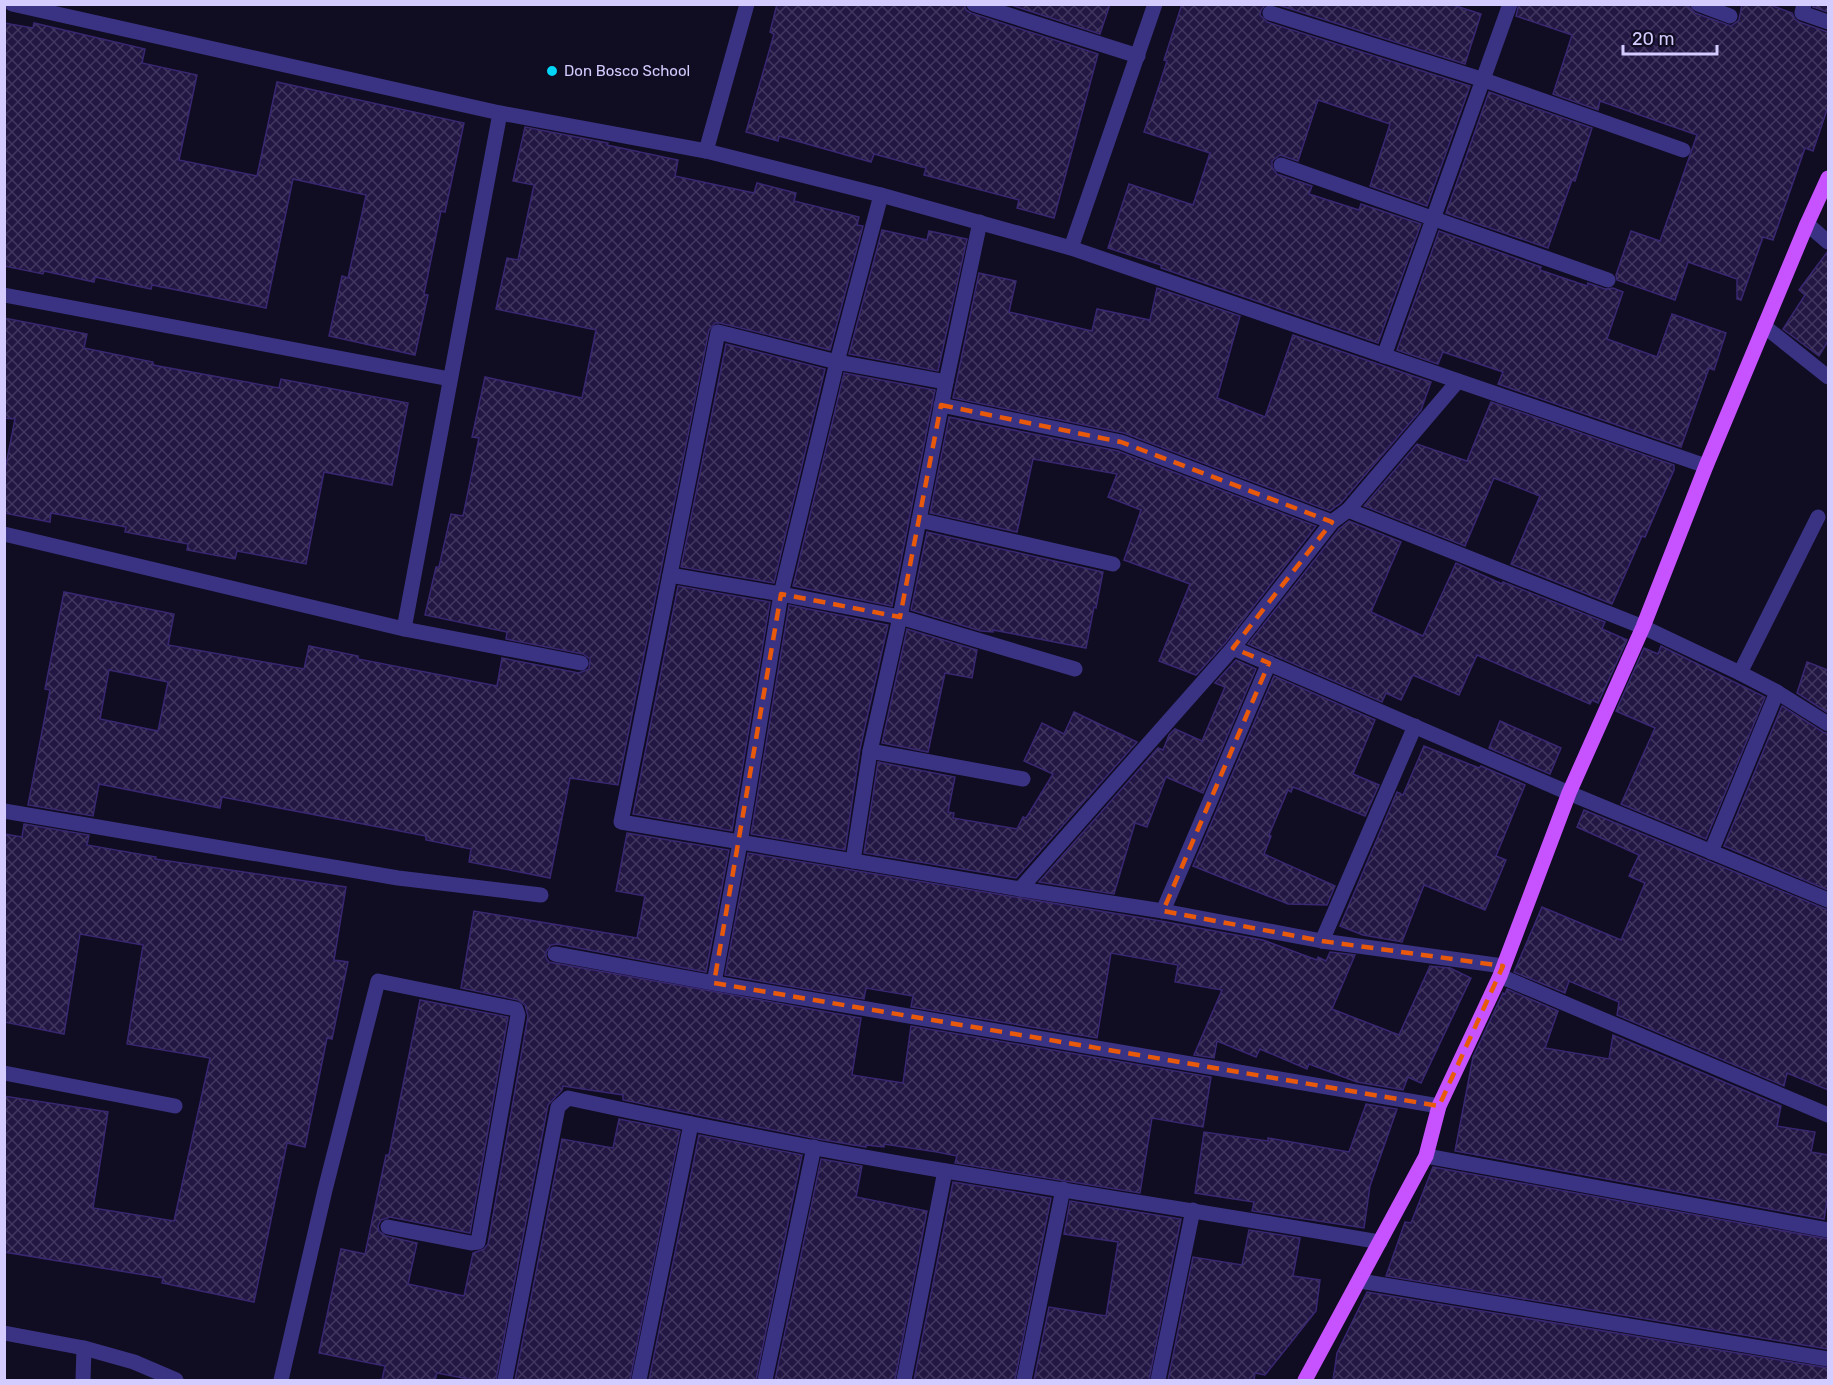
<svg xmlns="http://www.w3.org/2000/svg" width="1833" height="1385" viewBox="0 0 1833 1385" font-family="Rubik,sans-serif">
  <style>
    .building { fill: url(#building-cross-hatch); stroke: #392771; stroke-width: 1.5; fill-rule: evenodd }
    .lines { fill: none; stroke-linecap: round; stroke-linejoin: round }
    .minor { stroke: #3a3383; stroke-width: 15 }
    .major { stroke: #c653ff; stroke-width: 15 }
    .marked { fill: none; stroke: #e8590c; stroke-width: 4.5; stroke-dasharray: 12 8; stroke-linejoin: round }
    .poi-dot { fill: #00d4f7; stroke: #100c21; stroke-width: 2 }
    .labels { text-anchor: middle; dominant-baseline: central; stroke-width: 6; stroke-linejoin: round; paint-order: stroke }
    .poi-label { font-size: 15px; fill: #d4ccff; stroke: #100c21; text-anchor: start }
  </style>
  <defs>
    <pattern id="building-cross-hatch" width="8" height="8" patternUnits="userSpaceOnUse" patternTransform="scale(1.5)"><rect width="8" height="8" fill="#221643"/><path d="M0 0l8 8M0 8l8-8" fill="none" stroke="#41375f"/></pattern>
  </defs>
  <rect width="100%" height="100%" fill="#100c21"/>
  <g class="building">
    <path d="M 777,4 L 964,4 L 966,10 L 971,13 L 1098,54 L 1054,218 L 1017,208 L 1019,200 L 924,175 L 926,168 L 874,154 L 871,162 L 779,136 L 778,141 L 746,132 L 774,34 L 770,32 Z"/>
    <path d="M 1008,4 L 1110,4 L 1100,34 Z"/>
    <path d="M 1182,4 L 1266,4 L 1261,10 L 1260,15 L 1267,22 L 1470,86 L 1427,206 L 1370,186 L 1390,124 L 1318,100 L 1298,161 L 1280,155 L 1272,161 L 1272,167 L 1277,174 L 1312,186 L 1309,194 L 1359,210 L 1361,204 L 1421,224 L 1378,343 L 1161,268 L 1161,265 L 1108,248 L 1129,184 L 1193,205 L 1210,153 L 1144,132 L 1167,61 L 1164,60 Z"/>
    <path d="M 1275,4 L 1450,4 L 1481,14 L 1465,64 Z"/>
    <path d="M 1519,4 L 1682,4 L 1689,7 L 1695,13 L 1731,26 L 1739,20 L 1742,4 L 1768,4 L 1792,13 L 1795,19 L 1799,22 L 1828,32 L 1828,107 L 1813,151 L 1805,148 L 1773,240 L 1763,237 L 1741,300 L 1737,299 L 1737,279 L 1688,262 L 1675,300 L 1617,280 L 1616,275 L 1631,231 L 1660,241 L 1697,135 L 1600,101 L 1598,110 L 1553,94 L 1572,35 L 1516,16 Z"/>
    <path d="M 1814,4 L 1828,4 L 1828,12 L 1813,7 Z"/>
    <path d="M 4,23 L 33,28 L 34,23 L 145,49 L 142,63 L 197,75 L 179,160 L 257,176 L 277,82 L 464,123 L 445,212 L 441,211 L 424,294 L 428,295 L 415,355 L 329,336 L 342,276 L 348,278 L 366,195 L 293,179 L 266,308 L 152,285 L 151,289 L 95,277 L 94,282 L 44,271 L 43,274 L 4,266 Z"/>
    <path d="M 1489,92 L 1592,128 L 1575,181 L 1572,180 L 1548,248 L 1446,213 Z"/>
    <path d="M 525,127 L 608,143 L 607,145 L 678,160 L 675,176 L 754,193 L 757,183 L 796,193 L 794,201 L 859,217 L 857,225 L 863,226 L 830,350 L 720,323 L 715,323 L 709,330 L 618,785 L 570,778 L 550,878 L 469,862 L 471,849 L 426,840 L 426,836 L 222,797 L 220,808 L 99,784 L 93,816 L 28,805 L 50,690 L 45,689 L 64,592 L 174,614 L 168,645 L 304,669 L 309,646 L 358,656 L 358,659 L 497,686 L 502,658 L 579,673 L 589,669 L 590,659 L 583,654 L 506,639 L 507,632 L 425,615 L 436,567 L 439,567 L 451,514 L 463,516 L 479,438 L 472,437 L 485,377 L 582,398 L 596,330 L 496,309 L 507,258 L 518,260 L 534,185 L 513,181 ZM 109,670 L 168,682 L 158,731 L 100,719 Z"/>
    <path d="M 882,230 L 927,240 L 929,231 L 967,239 L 938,371 L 849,354 Z"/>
    <path d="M 1439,231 L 1541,267 L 1540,270 L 1587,286 L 1588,283 L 1605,289 L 1613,288 L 1623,292 L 1607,339 L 1657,357 L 1672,314 L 1726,333 L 1714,370 L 1709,368 L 1681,447 L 1498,384 L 1503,372 L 1443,352 L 1438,364 L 1397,350 Z"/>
    <path d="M 1828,251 L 1828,341 L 1819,356 L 1783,329 L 1805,295 L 1799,290 Z"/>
    <path d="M 979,273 L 1016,281 L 1009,312 L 1092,331 L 1097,309 L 1150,320 L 1157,288 L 1240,316 L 1217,398 L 1265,417 L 1293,335 L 1431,382 L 1421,410 L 1341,503 L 1330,511 L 1124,433 L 953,398 Z"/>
    <path d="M 4,318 L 87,334 L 84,348 L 153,362 L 153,365 L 279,388 L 281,379 L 408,403 L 392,485 L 324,472 L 306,564 L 237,551 L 235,559 L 187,550 L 188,544 L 125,532 L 126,527 L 51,513 L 50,522 L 4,513 L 4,475 L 15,419 L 4,418 Z"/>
    <path d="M 726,344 L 825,369 L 774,583 L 681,567 Z"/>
    <path d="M 844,373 L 935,390 L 892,606 L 793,586 Z"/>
    <path d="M 1491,402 L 1674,465 L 1674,470 L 1645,537 L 1642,536 L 1612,604 L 1511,564 L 1540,496 L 1494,478 L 1465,546 L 1364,506 L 1417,444 L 1467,461 Z"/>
    <path d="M 949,417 L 1118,451 L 1316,526 L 1226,642 L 1196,675 L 1159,661 L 1190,584 L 1124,560 L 1141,510 L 1108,497 L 1117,474 L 1033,459 L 1017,532 L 930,513 Z"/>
    <path d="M 1349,521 L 1401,542 L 1371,612 L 1423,636 L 1456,563 L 1502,584 L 1503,582 L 1605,622 L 1602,629 L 1627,640 L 1598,703 L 1592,700 L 1590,704 L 1477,655 L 1459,695 L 1413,675 L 1401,700 L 1386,693 L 1382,702 L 1248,644 L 1339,529 Z"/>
    <path d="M 927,532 L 1103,572 L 1096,608 L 1094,607 L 1086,648 L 993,630 L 993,632 L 981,631 L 911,610 Z"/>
    <path d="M 678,586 L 770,602 L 732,831 L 633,814 Z"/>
    <path d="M 789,605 L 888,625 L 860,749 L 845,850 L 751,834 Z"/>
    <path d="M 907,629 L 977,650 L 972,678 L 945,673 L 928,752 L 882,743 Z"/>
    <path d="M 1661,646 L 1765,697 L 1706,839 L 1621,804 L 1655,728 L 1616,711 L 1644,648 L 1658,654 Z"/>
    <path d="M 1236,660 L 1256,669 L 1203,793 L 1166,777 L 1147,827 L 1135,823 L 1114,894 L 1039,882 L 1158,748 L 1163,750 L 1169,735 L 1175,729 L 1202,741 L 1225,687 L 1215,683 Z"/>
    <path d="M 1807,662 L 1828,670 L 1828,713 L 1797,693 Z"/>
    <path d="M 1274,676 L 1375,720 L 1353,774 L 1379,785 L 1365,816 L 1293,787 L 1291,792 L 1288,790 L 1269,835 L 1271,836 L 1264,854 L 1335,886 L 1327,905 L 1288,904 L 1193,866 Z"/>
    <path d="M 1782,706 L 1823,732 L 1828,734 L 1828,890 L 1724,846 Z"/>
    <path d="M 1074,712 L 1137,742 L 1016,878 L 864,853 L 878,762 L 955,777 L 948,812 L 954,813 L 953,818 L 1017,829 L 1023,817 L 1026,818 L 1053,774 L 1024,761 L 1042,723 L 1064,734 Z"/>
    <path d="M 1500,721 L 1561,748 L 1550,774 L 1489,748 Z"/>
    <path d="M 1424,746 L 1479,768 L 1481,766 L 1525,785 L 1496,856 L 1506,860 L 1485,910 L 1424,885 L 1402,942 L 1363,935 L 1340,926 L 1397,792 L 1403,795 Z"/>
    <path d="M 1584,810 L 1828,910 L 1828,1090 L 1787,1073 L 1784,1086 L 1617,1015 L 1619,1002 L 1569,981 L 1565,993 L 1514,972 L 1542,907 L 1621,940 L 1645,883 L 1629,876 L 1639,855 L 1577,827 Z"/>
    <path d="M 24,824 L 89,835 L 87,845 L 156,857 L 155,859 L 346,887 L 334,960 L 348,962 L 332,1039 L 327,1038 L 305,1147 L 287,1143 L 254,1302 L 162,1283 L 163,1278 L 4,1252 L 4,1096 L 108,1112 L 93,1208 L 174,1221 L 210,1058 L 127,1044 L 143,945 L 80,934 L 64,1034 L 4,1022 L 4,834 L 22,837 Z"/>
    <path d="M 627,833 L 729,850 L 706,972 L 557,944 L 551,945 L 546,952 L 546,958 L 549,962 L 861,1018 L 852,1075 L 903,1083 L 911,1026 L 1211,1077 L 1203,1127 L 1152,1118 L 1140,1193 L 955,1163 L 957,1156 L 937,1152 L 884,1144 L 884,1147 L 866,1145 L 866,1147 L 818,1139 L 623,1100 L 623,1095 L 563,1086 L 562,1090 L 548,1105 L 496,1380 L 474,1380 L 437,1373 L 435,1380 L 382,1380 L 385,1366 L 319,1353 L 341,1249 L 365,1254 L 386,1155 L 389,1155 L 420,1000 L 508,1017 L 470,1233 L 390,1217 L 381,1220 L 378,1226 L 379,1231 L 386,1236 L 417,1243 L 408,1284 L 464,1296 L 473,1253 L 484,1249 L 488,1244 L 528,1016 L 525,1005 L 518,1000 L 461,988 L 474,911 L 637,938 L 645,896 L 616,891 Z"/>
    <path d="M 748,853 L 1161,921 L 1263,940 L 1317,960 L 1318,957 L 1326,961 L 1330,952 L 1355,955 L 1332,1009 L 1399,1035 L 1430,966 L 1450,968 L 1471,978 L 1421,1083 L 1408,1077 L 1403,1090 L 1357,1082 L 1309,1064 L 1307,1069 L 1260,1049 L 1256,1057 L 1217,1041 L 1214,1058 L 1194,1055 L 1222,990 L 1175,982 L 1178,965 L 1111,953 L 1097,1038 L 911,1007 L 913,996 L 866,988 L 864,999 L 725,975 Z"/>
    <path d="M 1507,989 L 1558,1011 L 1545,1048 L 1609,1059 L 1613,1035 L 1781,1106 L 1777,1126 L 1815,1132 L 1811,1152 L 1828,1155 L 1828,1195 L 1824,1219 L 1455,1151 L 1473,1057 L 1503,993 L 1505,994 Z"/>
    <path d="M 1366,1104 L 1397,1109 L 1370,1186 L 1364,1228 L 1252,1211 L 1254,1202 L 1195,1193 L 1204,1132 L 1268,1141 L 1268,1138 L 1349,1152 Z"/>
    <path d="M 619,1119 L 680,1131 L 630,1380 L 515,1380 L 562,1139 L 613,1148 Z"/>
    <path d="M 699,1135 L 802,1155 L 756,1380 L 649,1380 Z"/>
    <path d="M 821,1159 L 862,1166 L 856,1197 L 927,1211 L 895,1380 L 775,1380 Z"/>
    <path d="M 1433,1167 L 1828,1239 L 1828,1349 L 1386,1276 L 1405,1222 L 1411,1223 Z"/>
    <path d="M 953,1182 L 1051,1198 L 1015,1380 L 914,1380 Z"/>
    <path d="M 1070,1201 L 1181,1219 L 1149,1380 L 1034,1380 L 1049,1307 L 1106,1316 L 1118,1242 L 1064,1234 Z"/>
    <path d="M 1249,1230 L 1300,1238 L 1293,1276 L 1320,1280 L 1316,1311 L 1265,1375 L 1255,1373 L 1254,1380 L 1168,1380 L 1193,1257 L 1242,1265 Z"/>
    <path d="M 1367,1292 L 1828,1368 L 1828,1380 L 1333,1380 L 1337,1353 Z"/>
  </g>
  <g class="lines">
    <g class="minor">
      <path d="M 12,4 L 500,113 L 706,151 L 881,195 L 1071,248 L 1706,466"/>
      <path d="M 974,4 L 1138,56"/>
      <path d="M 1698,4 L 1730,16"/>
      <path d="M 1804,4 L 1802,13 L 1828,22"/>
      <path d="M 1270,13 L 1484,80 L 1683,150"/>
      <path d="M 706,151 L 747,4"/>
      <path d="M 1281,165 L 1608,280"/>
      <path d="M 1807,224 L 1828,242"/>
      <path d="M 1071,248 L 1155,4"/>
      <path d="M 4,295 L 450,379"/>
      <path d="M 1764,326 L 1828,377"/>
      <path d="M 1384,356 L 1510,4"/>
      <path d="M 946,382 L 837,362 L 718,332 L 621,822 L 1020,889 L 1163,911 L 1322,941 L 1503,966"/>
      <path d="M 941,405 L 1121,442 L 1332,522"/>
      <path d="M 1348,510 L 1643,627 L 1740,673"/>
      <path d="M 1818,517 L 1740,673 L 1777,692 L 1828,724"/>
      <path d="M 919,520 L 1113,564"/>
      <path d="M 4,534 L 404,629 L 581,663"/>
      <path d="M 670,575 L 781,594 L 900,617 L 1075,669"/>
      <path d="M 404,629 L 500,113"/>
      <path d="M 1233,648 L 1569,793 L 1828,900"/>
      <path d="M 870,751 L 1023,779"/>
      <path d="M 4,811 L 398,878 L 541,895"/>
      <path d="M 1711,852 L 1777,692"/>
      <path d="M 853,861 L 870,751 L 900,617 L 946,382 L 980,222"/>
      <path d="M 1020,889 L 1233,648 L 1332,522 L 1348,510 L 1458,381"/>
      <path d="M 1163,911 L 1269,663"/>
      <path d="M 1322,941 L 1415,726"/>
      <path d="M 555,954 L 714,983 L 1439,1106"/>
      <path d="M 1500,976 L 1828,1115"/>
      <path d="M 714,983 L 740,843 L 781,594 L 837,362 L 881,195"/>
      <path d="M 4,1073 L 175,1106"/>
      <path d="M 1426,1156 L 1828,1230"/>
      <path d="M 1360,1281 L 1828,1359"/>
      <path d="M 4,1333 L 84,1348 L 134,1362 L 176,1380"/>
      <path d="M 83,1380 L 84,1348"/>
      <path d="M 281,1380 L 325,1190 L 378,981 L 516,1009 L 518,1015 L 478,1242 L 471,1243 L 388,1227"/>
      <path d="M 505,1380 L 558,1107 L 568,1098 C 693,1125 820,1150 946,1171 C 1091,1195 1236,1217 1380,1242"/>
      <path d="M 639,1380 L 691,1124"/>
      <path d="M 765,1380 L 814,1147"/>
      <path d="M 904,1380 L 945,1171"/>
      <path d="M 1024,1380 L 1063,1189"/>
      <path d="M 1158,1380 L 1193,1210"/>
    </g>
    <path class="major" d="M 1305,1380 L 1426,1156 L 1439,1106 L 1500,976 L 1569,793 L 1643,627 L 1706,466 L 1807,224 L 1828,178"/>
  </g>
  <path class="marked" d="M 941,405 L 1121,442 L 1332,522 L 1233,648 L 1269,663 L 1163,911 L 1322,941 L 1503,966 L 1439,1106 L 714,983 L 781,594 L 900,617 Z"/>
  <circle class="poi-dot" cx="552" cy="71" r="6"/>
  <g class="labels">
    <g class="poi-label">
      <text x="564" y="71">Don Bosco School</text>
    </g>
  </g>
  <rect width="1833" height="1385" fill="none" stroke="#d4ccff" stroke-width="12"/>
  <path d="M1623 45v9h94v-9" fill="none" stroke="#d4ccff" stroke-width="3"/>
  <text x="1632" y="45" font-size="18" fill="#d4ccff" stroke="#100c21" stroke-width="4.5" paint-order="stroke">20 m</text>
</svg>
